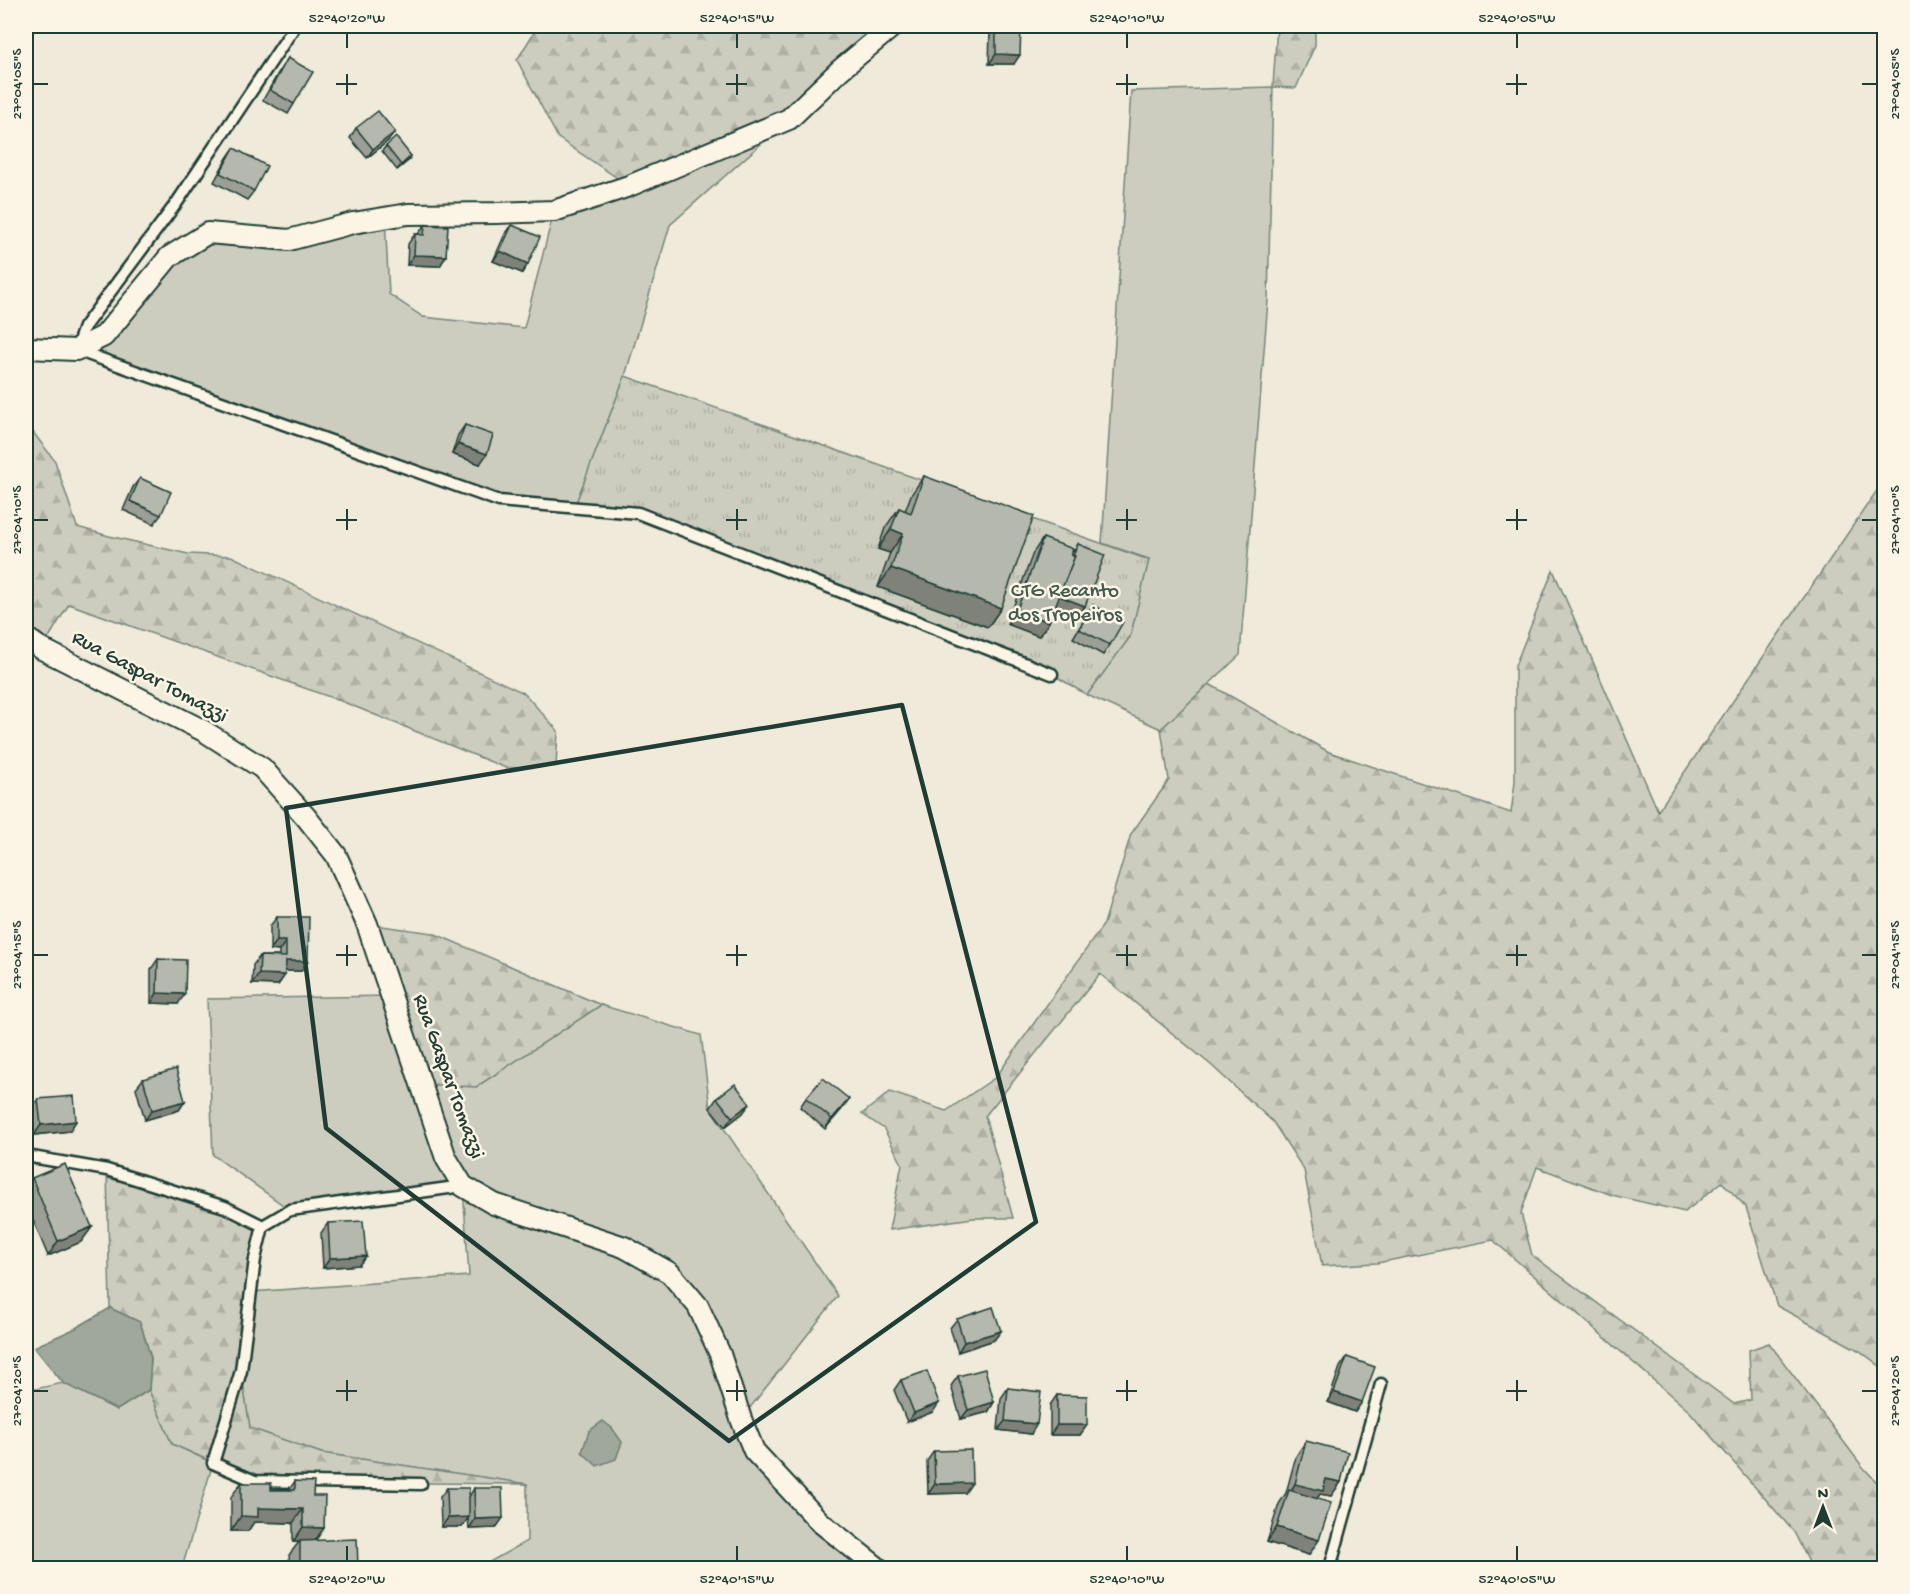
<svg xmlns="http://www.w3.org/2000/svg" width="1910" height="1594" viewBox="0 0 1910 1594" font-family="'Gochi Hand',sans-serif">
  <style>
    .grass { fill: #cccdbf; stroke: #76857a; stroke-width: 1.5 }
    .forest { fill: url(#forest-firs); stroke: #76857a; stroke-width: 1.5 }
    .park { fill: url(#park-tufts); stroke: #76857a; stroke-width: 1.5 }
    .water { fill: #9fa89a; stroke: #6c7d71; stroke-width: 1.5 }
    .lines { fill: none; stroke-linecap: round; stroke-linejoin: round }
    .lane-casing { stroke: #1f3d34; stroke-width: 15 }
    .street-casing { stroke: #1f3d34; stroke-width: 24 }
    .lane { stroke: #fcf5e5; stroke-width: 10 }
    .street { stroke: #fcf5e5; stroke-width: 20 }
    .wall { fill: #9c9f95; stroke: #1f3d34; stroke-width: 1.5 }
    .shaded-wall { fill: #7f8279; stroke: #1f3d34; stroke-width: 1.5 }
    .building { fill: #b5b9ad; stroke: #1f3d34; stroke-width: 1.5 }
    .marked { fill: none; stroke: #1f3d34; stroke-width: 4.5; stroke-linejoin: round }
    .ticks { fill: none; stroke: #1f3d34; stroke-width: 2 }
    .labels { text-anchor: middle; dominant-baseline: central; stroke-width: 5; stroke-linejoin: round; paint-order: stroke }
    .park-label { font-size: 21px; fill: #425a50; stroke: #fcf5e5 }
    .street-label { font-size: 21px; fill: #1f3d34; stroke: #fcf5e5 }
    .neatline { fill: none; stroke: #1f3d34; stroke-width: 2 }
    .ticks-label { font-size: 15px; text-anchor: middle; fill: #1f3d34 }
  </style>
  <defs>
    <pattern id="forest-firs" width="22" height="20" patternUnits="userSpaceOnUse" patternTransform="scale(1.5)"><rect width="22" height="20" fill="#cccdbf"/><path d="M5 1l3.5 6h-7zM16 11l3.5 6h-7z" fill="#afb1a5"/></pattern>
    <pattern id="park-tufts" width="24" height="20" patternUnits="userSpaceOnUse" patternTransform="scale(1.5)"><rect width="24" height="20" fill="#cccdbf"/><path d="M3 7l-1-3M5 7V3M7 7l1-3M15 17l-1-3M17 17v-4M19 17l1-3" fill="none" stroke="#afb1a5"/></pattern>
  </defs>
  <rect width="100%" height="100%" fill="#efeada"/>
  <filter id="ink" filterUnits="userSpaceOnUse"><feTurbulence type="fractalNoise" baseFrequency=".0167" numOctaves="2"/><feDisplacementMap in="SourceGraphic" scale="12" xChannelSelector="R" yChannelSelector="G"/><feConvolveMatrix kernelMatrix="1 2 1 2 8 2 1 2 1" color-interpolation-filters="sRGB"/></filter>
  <g filter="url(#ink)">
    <g class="grass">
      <path d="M 1273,87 L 1268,300 L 1240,655 L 1161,729 L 1087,695 L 1130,637 L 1149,559 L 1102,543 L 1131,91 Z"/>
      <path d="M 789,119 L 670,225 L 625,376 L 574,508 L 499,501 L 76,350 L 169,257 L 208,233 L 289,240 L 385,217 L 389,294 L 423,317 L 524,328 L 554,211 Z"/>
      <path d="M 391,996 L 476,1087 L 601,1005 L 701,1035 L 710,1108 L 838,1296 L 741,1419 L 754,1451 L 878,1568 L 479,1568 L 527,1541 L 527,1484 L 321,1453 L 250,1428 L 241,1371 L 251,1292 L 469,1276 L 463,1187 L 290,1210 L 213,1155 L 207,999 Z"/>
      <path d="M 63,1383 L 117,1410 L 149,1390 L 172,1444 L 213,1463 L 182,1568 L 26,1568 L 26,1391 Z"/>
    </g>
    <g class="forest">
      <path d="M 538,26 L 893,26 L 789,119 L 629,186 L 558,138 L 517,60 Z"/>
      <path d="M 1277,26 L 1315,26 L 1315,45 L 1296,88 L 1273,87 Z"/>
      <path d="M 26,423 L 55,461 L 77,527 L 109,536 L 188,554 L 231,556 L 524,693 L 558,731 L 556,766 L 506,768 L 341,701 L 69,604 L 42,649 L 26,638 Z"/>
      <path d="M 1878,489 L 1884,489 L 1884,1369 L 1860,1351 L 1777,1306 L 1746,1207 L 1722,1182 L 1685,1212 L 1612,1195 L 1537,1167 L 1521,1213 L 1532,1255 L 1734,1404 L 1751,1400 L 1749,1350 L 1769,1343 L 1862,1466 L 1884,1490 L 1884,1568 L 1812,1568 L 1794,1532 L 1690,1412 L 1493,1240 L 1377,1263 L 1322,1266 L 1304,1170 L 1273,1122 L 1211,1065 L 1100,974 L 985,1116 L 1013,1218 L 973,1218 L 889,1230 L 902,1164 L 884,1129 L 862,1114 L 890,1092 L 946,1111 L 996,1077 L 1104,924 L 1131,834 L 1169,780 L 1161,729 L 1209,684 L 1329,752 L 1511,813 L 1515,782 L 1515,666 L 1553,570 L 1658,811 Z"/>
      <path d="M 367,924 L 433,933 L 601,1005 L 476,1087 L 421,1084 Z"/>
      <path d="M 107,1170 L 263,1226 L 241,1371 L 250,1428 L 321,1453 L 528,1484 L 255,1481 L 172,1444 L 149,1390 L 151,1358 L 140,1323 L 110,1308 Z"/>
    </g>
    <path class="park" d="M 625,376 L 1149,560 L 1130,637 L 1087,695 L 1052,674 L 638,513 L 574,508 Z"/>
    <g class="water">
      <path d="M 110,1308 L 140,1322 L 151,1358 L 149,1390 L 117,1410 L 63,1383 L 34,1347 L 74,1329 Z"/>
      <path d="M 603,1421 L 612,1428 L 622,1442 L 616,1459 L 597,1466 L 582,1452 L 589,1431 Z"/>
    </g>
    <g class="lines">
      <defs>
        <g id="lane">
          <path d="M 295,26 L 178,201 L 84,327 L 76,350 L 499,501 L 638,513 L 1052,674"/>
          <path d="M 26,1156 L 107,1170 L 225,1207 L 263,1226"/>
          <path d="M 421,1484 L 255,1481 L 213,1463 L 241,1371 L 255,1259 L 263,1226 L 290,1210 L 463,1186"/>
          <path d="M 1330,1568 L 1381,1384"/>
        </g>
        <g id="street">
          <path d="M 26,348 L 76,350 L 104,336 L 169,257 L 208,233 L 289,240 L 353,223 L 408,214 L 496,213 L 554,211 L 629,186 L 789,119 L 840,70 L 893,26"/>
          <path d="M 26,638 L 42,649 L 204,731 L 262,768 L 306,817 L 336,855 L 367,924 L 446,1158 L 463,1186 L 494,1204 L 624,1247 L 670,1273 L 698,1306 L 720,1354 L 741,1419 L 754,1451 L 820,1522 L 878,1568"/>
        </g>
      </defs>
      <use href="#lane" class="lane-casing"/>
      <use href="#street" class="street-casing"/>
      <use href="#lane" class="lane"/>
      <use href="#street" class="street"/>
    </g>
    <g class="wall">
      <path d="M 993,26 L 1021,26 L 1014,64 L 989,64 L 990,30 Z"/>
      <path d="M 288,58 L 294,104 L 288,114 L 263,100 L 281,68 Z"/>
      <path d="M 356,128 L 395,132 L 388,141 L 367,158 L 350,138 Z"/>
      <path d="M 386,146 L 411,156 L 408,161 L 397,170 L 382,151 Z"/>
      <path d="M 234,148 L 254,191 L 247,200 L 214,182 L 227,158 Z"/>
      <path d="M 425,225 L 446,256 L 440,266 L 407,265 L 408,244 L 415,234 L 418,234 Z"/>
      <path d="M 512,225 L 522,273 L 493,261 L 505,234 Z"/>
      <path d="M 465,425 L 480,464 L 452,454 L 458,435 Z"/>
      <path d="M 924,476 L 1001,608 L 988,627 L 878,587 L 890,553 L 878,549 L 885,528 L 899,508 L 905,511 L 911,495 Z"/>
      <path d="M 140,478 L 161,515 L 154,524 L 123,510 L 133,487 Z"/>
      <path d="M 1043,538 L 1071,554 L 1078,544 L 1085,606 L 1078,615 L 1055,607 L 1049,622 L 1039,636 L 1007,624 L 1033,553 Z"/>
      <path d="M 1093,605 L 1110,645 L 1103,655 L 1073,638 Z"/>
      <path d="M 277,917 L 301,971 L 285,971 L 285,975 L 278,985 L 252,984 L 253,965 L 260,956 L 279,956 L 279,951 L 270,950 L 270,926 Z"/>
      <path d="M 158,959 L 178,1004 L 151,1003 L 151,969 Z"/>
      <path d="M 143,1079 L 185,1101 L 179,1110 L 145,1120 L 136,1088 Z"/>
      <path d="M 717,1098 L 743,1113 L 725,1127 L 710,1108 Z"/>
      <path d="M 806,1098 L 842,1109 L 825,1129 L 800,1107 Z"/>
      <path d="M 38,1099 L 70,1131 L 34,1135 L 31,1109 Z"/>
      <path d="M 32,1178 L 92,1227 L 81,1242 L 48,1256 L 26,1203 L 26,1187 Z"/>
      <path d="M 328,1223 L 366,1256 L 359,1265 L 323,1268 L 321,1233 Z"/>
      <path d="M 957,1319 L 1001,1331 L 994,1340 L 958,1352 L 950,1328 Z"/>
      <path d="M 1347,1357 L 1362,1402 L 1355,1412 L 1328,1402 L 1340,1367 Z"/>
      <path d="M 958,1376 L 994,1402 L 988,1412 L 961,1419 L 951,1386 Z"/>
      <path d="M 901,1380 L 933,1412 L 907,1422 L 894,1390 Z"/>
      <path d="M 1008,1388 L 1031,1434 L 998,1430 L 1001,1398 Z"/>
      <path d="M 1057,1395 L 1087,1425 L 1080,1435 L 1050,1435 L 1050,1405 Z"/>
      <path d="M 1306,1441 L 1341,1482 L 1331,1496 L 1320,1494 L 1317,1499 L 1309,1555 L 1267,1542 L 1279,1504 L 1286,1493 L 1296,1456 Z"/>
      <path d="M 934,1451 L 965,1493 L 928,1494 L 927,1461 Z"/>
      <path d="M 295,1481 L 313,1496 L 324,1528 L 316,1540 L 358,1569 L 290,1569 L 289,1555 L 299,1542 L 293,1542 L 293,1523 L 254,1522 L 248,1531 L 231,1531 L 231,1497 L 241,1483 L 271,1490 L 289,1490 Z"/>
      <path d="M 447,1488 L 469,1497 L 474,1488 L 496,1528 L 469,1529 L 468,1518 L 462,1527 L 441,1527 L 440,1497 Z"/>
    </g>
    <g class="shaded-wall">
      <path d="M 996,54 L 1020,55 L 1014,64 L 989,64 Z"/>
      <path d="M 395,132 L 388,141 L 367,158 L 373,149 Z"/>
      <path d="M 411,156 L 408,161 L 397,170 L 401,165 Z"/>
      <path d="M 500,251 L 528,264 L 522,273 L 493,261 Z"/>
      <path d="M 414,255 L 446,256 L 440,266 L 407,265 Z"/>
      <path d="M 458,444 L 487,454 L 480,464 L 452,454 Z"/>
      <path d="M 891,529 L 903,534 L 890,553 L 878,549 Z"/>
      <path d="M 891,568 L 1001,608 L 988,627 L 878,587 Z"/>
      <path d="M 1058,595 L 1085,606 L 1078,615 L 1051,605 Z"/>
      <path d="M 1017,610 L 1049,622 L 1039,636 L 1007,624 Z"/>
      <path d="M 277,941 L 286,941 L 279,951 L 270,950 Z"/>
      <path d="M 286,961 L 308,961 L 301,971 L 279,971 Z"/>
      <path d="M 259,974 L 285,975 L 278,985 L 252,984 Z"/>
      <path d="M 157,993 L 185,994 L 178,1004 L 151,1003 Z"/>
      <path d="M 849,1099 L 842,1109 L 825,1129 L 832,1119 Z"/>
      <path d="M 185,1101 L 179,1110 L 145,1120 L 152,1110 Z"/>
      <path d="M 750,1104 L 743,1113 L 725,1127 L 732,1117 Z"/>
      <path d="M 76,1121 L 70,1131 L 34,1135 L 41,1125 Z"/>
      <path d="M 92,1227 L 81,1242 L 48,1256 L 58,1241 Z"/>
      <path d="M 366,1256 L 359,1265 L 323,1268 L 330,1258 Z"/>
      <path d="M 1001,1331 L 994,1340 L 958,1352 L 964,1342 Z"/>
      <path d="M 1334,1392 L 1362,1402 L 1355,1412 L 1328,1402 Z"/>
      <path d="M 994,1402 L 988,1412 L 961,1419 L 968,1410 Z"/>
      <path d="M 939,1403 L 933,1412 L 907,1422 L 914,1413 Z"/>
      <path d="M 1005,1421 L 1037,1424 L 1031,1434 L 998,1430 Z"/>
      <path d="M 1057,1425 L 1087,1425 L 1080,1435 L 1050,1435 Z"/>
      <path d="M 1326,1479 L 1341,1482 L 1331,1496 L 1320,1494 L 1313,1505 L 1287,1496 L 1295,1484 Z"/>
      <path d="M 972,1483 L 965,1493 L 928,1494 L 935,1484 Z"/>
      <path d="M 258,1508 L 303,1509 L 293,1523 L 254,1522 L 248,1531 L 231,1531 L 241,1516 Z"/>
      <path d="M 469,1517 L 462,1527 L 441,1527 L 448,1518 Z"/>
      <path d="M 503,1518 L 496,1528 L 469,1529 L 475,1519 Z"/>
      <path d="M 303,1527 L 324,1528 L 314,1542 L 293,1542 Z"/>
      <path d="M 1277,1527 L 1319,1540 L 1309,1555 L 1267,1542 Z"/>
    </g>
    <g class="building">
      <path d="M 996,26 L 1021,26 L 1020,55 L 996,54 Z"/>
      <path d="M 288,58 L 313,72 L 294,104 L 270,90 Z"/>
      <path d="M 378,111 L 395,132 L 373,149 L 356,128 Z"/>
      <path d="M 396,137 L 411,156 L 401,165 L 386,146 Z"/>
      <path d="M 234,148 L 267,166 L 254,191 L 220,173 Z"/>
      <path d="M 425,225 L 448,226 L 446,256 L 414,255 L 415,234 L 424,235 Z"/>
      <path d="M 512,225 L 540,237 L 528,264 L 500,251 Z"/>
      <path d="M 465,425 L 493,435 L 487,454 L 458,444 Z"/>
      <path d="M 924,476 L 1034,516 L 1001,608 L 891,568 L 903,534 L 891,529 L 899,508 L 911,513 Z"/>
      <path d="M 140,478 L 171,492 L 161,515 L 130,501 Z"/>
      <path d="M 1043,538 L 1073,549 L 1071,555 L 1075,556 L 1049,622 L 1017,610 Z"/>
      <path d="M 1078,544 L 1105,555 L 1085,606 L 1059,596 L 1075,556 L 1073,556 Z"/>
      <path d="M 1093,605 L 1123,622 L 1110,645 L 1079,629 Z"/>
      <path d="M 277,917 L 309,917 L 308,961 L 286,961 L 285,975 L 259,974 L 260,956 L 286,957 L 286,941 L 277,941 Z"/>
      <path d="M 158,959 L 186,960 L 185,994 L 157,993 Z"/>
      <path d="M 176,1069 L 185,1101 L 152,1110 L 143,1079 Z"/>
      <path d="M 823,1078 L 849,1099 L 832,1119 L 806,1098 Z"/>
      <path d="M 735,1084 L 750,1104 L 732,1117 L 717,1098 Z"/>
      <path d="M 74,1096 L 76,1121 L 41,1125 L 38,1099 Z"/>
      <path d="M 65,1164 L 92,1227 L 58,1241 L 32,1178 Z"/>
      <path d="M 363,1221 L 366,1256 L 330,1258 L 328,1223 Z"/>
      <path d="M 993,1307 L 1001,1331 L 964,1342 L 957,1319 Z"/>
      <path d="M 1347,1357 L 1375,1367 L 1362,1402 L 1334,1392 Z"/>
      <path d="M 985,1369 L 994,1402 L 968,1410 L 958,1376 Z"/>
      <path d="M 927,1371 L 939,1403 L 914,1413 L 901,1380 Z"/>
      <path d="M 1008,1388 L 1041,1392 L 1037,1424 L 1005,1421 Z"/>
      <path d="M 1057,1395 L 1087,1396 L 1087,1425 L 1057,1425 Z"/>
      <path d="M 1306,1441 L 1348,1452 L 1341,1482 L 1326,1479 L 1323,1491 L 1295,1484 Z"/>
      <path d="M 971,1450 L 972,1483 L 935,1484 L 934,1451 Z"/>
      <path d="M 295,1481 L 314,1482 L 313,1496 L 325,1496 L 324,1528 L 303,1527 L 303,1509 L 258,1508 L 258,1517 L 241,1516 L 241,1483 L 271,1483 L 271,1490 L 295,1490 Z"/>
      <path d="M 447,1488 L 469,1488 L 469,1517 L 448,1518 Z"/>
      <path d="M 474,1488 L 502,1488 L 503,1518 L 475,1519 Z"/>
      <path d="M 1289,1490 L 1331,1503 L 1319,1540 L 1277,1527 Z"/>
      <path d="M 357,1539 L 358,1569 L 300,1569 L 300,1541 Z"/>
    </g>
  </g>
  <path class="marked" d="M 902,705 L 1036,1222 L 729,1441 L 326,1128 L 286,808 Z"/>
  <path class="ticks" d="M 347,33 L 347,48M 737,33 L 737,48M 1127,33 L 1127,48M 1517,33 L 1517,48M 347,74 L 347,95M 737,74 L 737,95M 1127,74 L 1127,95M 1517,74 L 1517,95M 33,84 L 48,84M 336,84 L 357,84M 726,84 L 747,84M 1116,84 L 1137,84M 1506,84 L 1527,84M 1862,84 L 1877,84M 347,509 L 347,530M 737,509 L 737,530M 1127,509 L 1127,530M 1517,509 L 1517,530M 33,520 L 48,520M 336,520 L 357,520M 726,520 L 747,520M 1116,520 L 1137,520M 1506,520 L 1527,520M 1862,520 L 1877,520M 347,945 L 347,966M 737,945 L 737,966M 1127,945 L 1127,966M 1517,945 L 1517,966M 33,955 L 48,955M 336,955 L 357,955M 726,955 L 747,955M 1116,955 L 1137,955M 1506,955 L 1527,955M 1862,955 L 1877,955M 347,1380 L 347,1401M 737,1380 L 737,1401M 1127,1380 L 1127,1401M 1517,1380 L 1517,1401M 33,1391 L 48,1391M 336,1391 L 357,1391M 726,1391 L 747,1391M 1116,1391 L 1137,1391M 1506,1391 L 1527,1391M 1862,1391 L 1877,1391M 347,1546 L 347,1561M 737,1546 L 737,1561M 1127,1546 L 1127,1561M 1517,1546 L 1517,1561"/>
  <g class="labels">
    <g class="park-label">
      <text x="1065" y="592">CTG Recanto<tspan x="1065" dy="24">dos Tropeiros</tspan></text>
    </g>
    <g class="street-label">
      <text transform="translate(149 678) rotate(28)">Rua Gaspar Tomazzi</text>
      <text transform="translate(447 1077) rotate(70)">Rua Gaspar Tomazzi</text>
    </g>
  </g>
  <rect width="1910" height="1594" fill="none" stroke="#fcf5e5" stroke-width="66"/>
  <g transform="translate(1823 1507)" stroke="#fcf5e5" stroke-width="4.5" paint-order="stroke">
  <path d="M0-4.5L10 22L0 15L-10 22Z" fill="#1f3d34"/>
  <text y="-9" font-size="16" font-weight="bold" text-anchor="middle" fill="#1f3d34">N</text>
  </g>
  <rect x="33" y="33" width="1844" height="1528" class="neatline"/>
  <g class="ticks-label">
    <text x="347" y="22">52°40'20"W</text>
    <text x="737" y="22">52°40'15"W</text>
    <text x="1127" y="22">52°40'10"W</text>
    <text x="1517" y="22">52°40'05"W</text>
    <text transform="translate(16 84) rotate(-90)" y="5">27°04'05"S</text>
    <text transform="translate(1894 84) rotate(-90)" y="5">27°04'05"S</text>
    <text transform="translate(16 520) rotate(-90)" y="5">27°04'10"S</text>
    <text transform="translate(1894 520) rotate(-90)" y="5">27°04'10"S</text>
    <text transform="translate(16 955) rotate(-90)" y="5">27°04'15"S</text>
    <text transform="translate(1894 955) rotate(-90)" y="5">27°04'15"S</text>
    <text transform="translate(16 1391) rotate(-90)" y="5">27°04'20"S</text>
    <text transform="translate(1894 1391) rotate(-90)" y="5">27°04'20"S</text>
    <text x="347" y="1583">52°40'20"W</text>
    <text x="737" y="1583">52°40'15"W</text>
    <text x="1127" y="1583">52°40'10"W</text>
    <text x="1517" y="1583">52°40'05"W</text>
  </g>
</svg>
